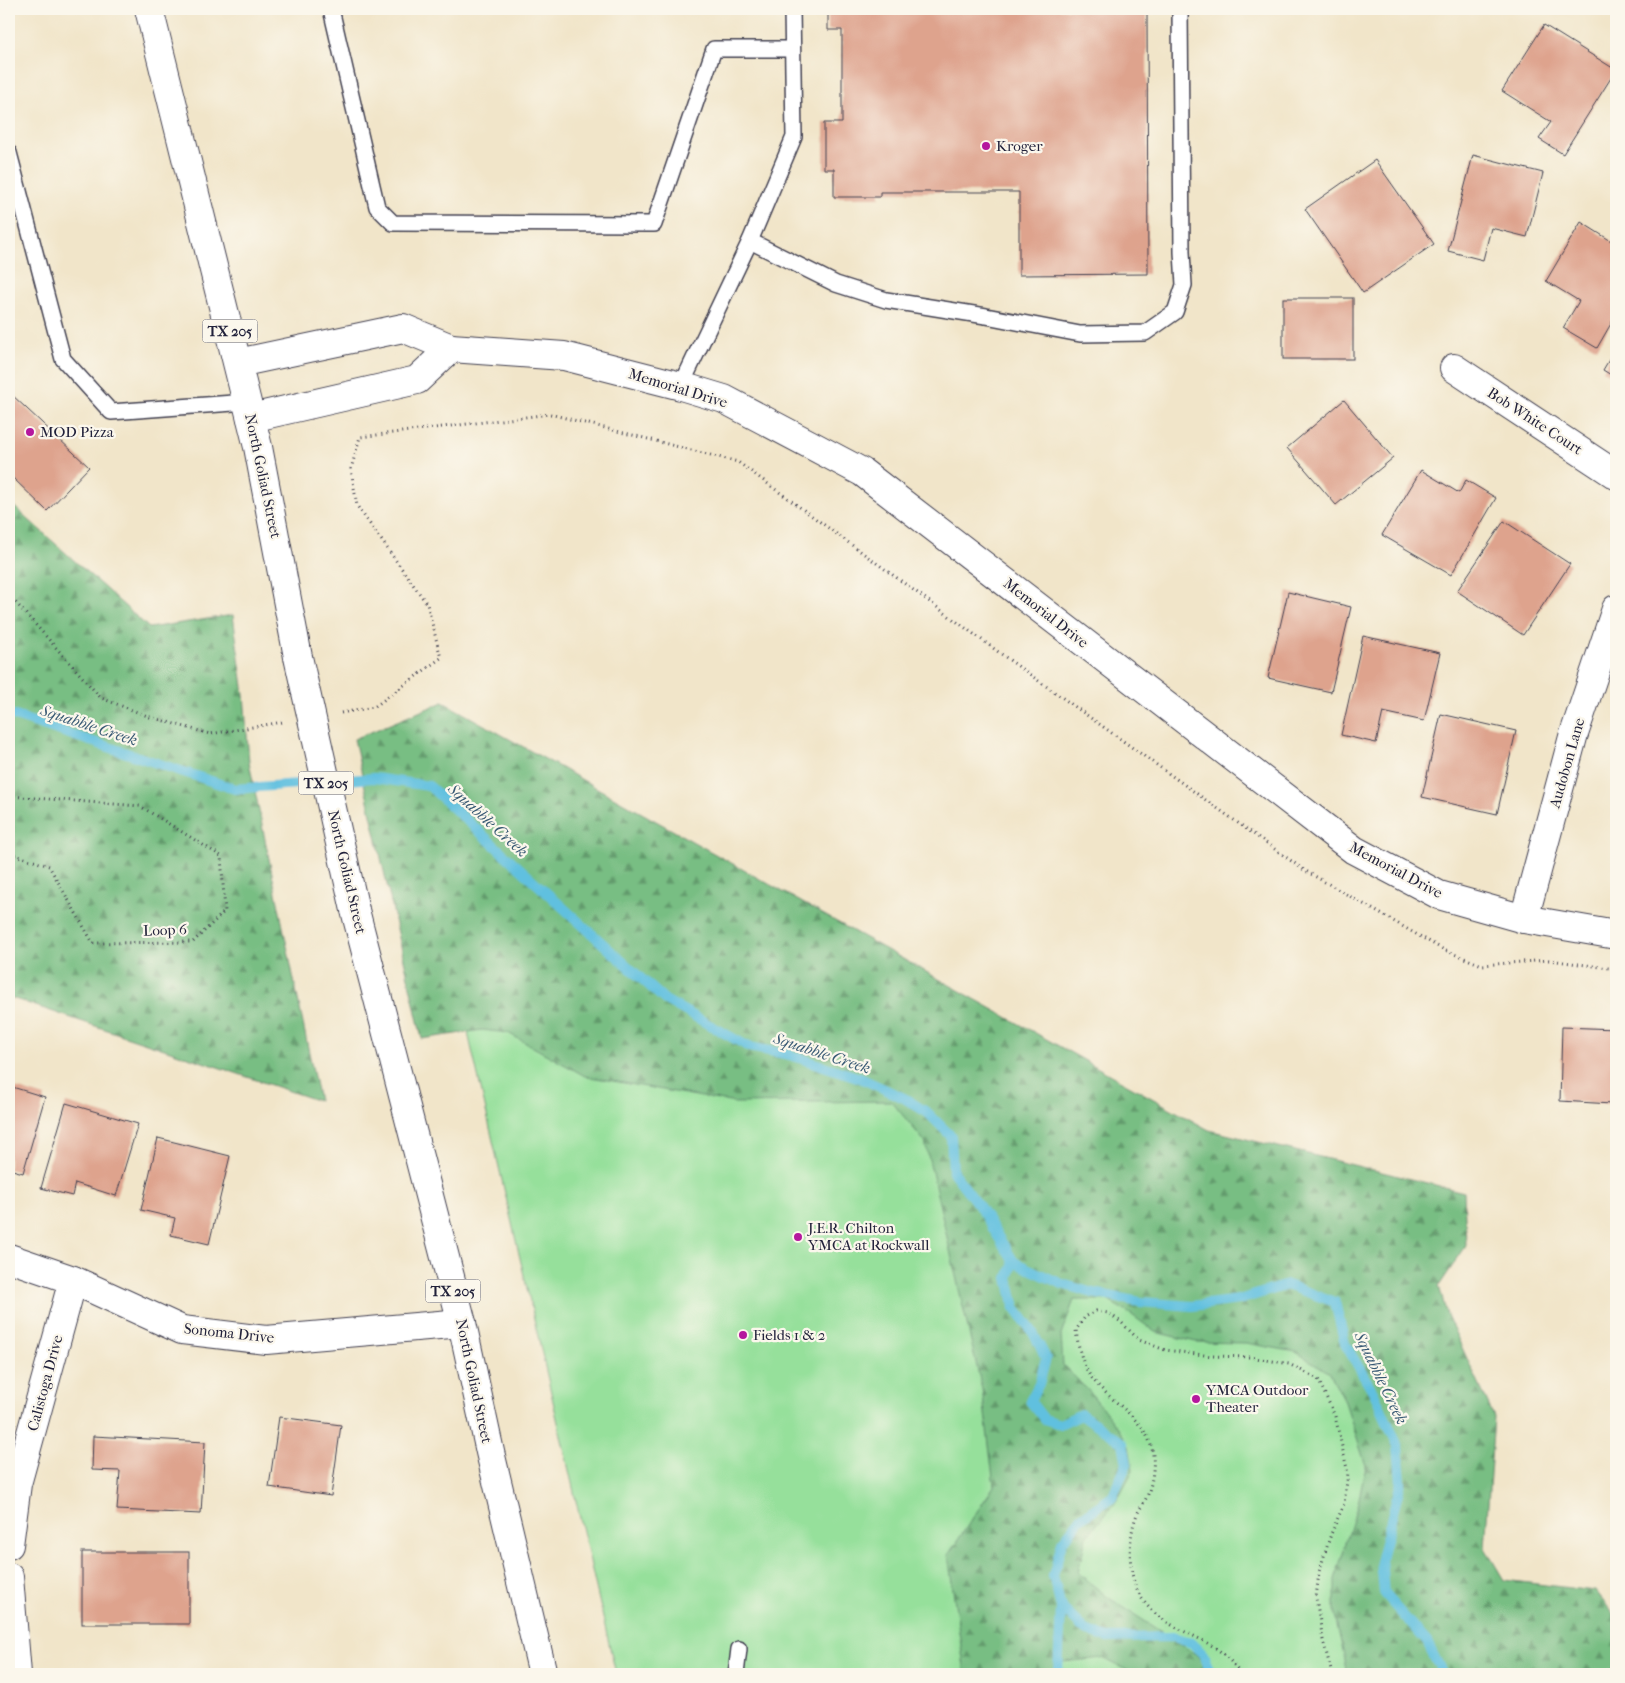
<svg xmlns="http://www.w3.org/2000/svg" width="1625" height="1683" viewBox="0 0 1625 1683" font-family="'IM FELL French Canon',serif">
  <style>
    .grass { fill: #96e09b; stroke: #5c816b }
    .forest { fill: url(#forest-firs); stroke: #4d705f }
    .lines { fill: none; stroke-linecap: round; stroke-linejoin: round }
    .stream { stroke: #61c0df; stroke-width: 10 }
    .building { fill: #dea38d }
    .service-casing { stroke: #413f50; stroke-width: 18 }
    .minor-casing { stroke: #413f50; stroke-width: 30 }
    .tertiary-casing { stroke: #413f50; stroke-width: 30 }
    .primary-casing { stroke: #413f50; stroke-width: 30 }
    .path { stroke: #413f50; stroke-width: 3; stroke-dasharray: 1 4; stroke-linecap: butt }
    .service { stroke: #fff; stroke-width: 15 }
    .minor { stroke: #fff; stroke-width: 28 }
    .tertiary { stroke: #fff; stroke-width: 28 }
    .primary { stroke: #fff; stroke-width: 28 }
    .primary-bridge-casing { stroke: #413f50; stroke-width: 30; stroke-linecap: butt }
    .primary-bridge { stroke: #fff; stroke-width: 28 }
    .poi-dot { fill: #b5179e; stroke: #fbf7ec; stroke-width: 2 }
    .labels { text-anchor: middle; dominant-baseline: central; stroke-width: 4.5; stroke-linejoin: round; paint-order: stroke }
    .shield { fill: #fbf7ec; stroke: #636270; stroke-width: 1 }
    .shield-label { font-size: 14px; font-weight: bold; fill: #22223b }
    .poi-label { font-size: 15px; fill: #22223b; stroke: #fbf7ec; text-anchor: start }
    .street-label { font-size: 15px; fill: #22223b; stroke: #fbf7ec }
    .water-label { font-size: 16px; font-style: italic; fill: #385974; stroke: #fbf7ec }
  </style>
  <defs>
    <pattern id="forest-firs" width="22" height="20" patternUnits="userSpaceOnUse" patternTransform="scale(1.25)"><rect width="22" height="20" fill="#78be83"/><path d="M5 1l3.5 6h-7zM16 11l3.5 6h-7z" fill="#629a6c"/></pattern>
  </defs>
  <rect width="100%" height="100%" fill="#fbf7ec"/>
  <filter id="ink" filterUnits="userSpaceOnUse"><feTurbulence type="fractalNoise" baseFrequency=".02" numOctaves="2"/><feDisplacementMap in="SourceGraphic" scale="10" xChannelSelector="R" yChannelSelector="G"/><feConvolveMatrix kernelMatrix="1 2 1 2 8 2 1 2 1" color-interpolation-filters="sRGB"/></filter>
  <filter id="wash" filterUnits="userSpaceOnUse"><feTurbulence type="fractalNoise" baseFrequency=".0096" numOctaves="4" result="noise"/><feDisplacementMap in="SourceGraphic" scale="20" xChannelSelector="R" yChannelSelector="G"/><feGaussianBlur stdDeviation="1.12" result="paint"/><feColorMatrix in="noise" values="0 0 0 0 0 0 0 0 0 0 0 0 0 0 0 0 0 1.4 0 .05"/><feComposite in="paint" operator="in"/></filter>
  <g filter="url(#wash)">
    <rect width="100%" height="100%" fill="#f1e5c9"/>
    <path class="grass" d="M 411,786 L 926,1099 L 1321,1294 L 1387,1475 L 1388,1674 L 616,1674 Z"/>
    <g class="forest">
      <path d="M 9,502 L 149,628 L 233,615 L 244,694 L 249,762 L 319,1101 L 9,997 Z"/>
      <path d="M 443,702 L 1209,1130 L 1464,1192 L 1466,1246 L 1439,1286 L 1447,1315 L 1494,1417 L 1485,1548 L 1504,1580 L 1595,1591 L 1616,1617 L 1616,1674 L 1348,1674 L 1335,1616 L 1335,1579 L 1358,1503 L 1366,1466 L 1345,1402 L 1330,1373 L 1296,1352 L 1246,1343 L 1196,1342 L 1155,1332 L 1132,1315 L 1107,1300 L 1074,1300 L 1061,1335 L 1063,1365 L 1089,1391 L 1116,1425 L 1129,1446 L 1133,1470 L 1114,1505 L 1086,1537 L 1078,1573 L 1109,1598 L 1197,1655 L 1211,1674 L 1134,1674 L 1103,1658 L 1062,1662 L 1056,1674 L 965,1674 L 948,1555 L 994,1486 L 982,1389 L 925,1142 L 891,1101 L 735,1103 L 585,1076 L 508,1033 L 482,1030 L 422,1039 L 354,739 Z"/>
    </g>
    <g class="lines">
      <g class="stream">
        <path d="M 9,714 L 235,789 L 374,778 L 429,786 L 665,1000 L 749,1047 L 790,1055 L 860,1078 L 904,1098 L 928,1113 L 951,1136 L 953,1172 L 979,1206 L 1014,1262 L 1062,1284 L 1093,1293 L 1140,1302 L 1192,1306 L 1239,1300 L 1287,1285 L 1335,1302 L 1345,1344 L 1374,1393 L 1398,1446 L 1401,1482 L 1381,1558 L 1384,1594 L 1427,1642 L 1443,1674"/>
        <path d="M 1014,1262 L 1008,1278 L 1015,1308 L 1032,1331 L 1046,1358 L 1039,1384 L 1030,1401 L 1044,1419 L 1060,1424 L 1081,1414 L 1123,1443 L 1127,1464 L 1112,1497 L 1081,1518 L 1062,1542 L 1053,1576 L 1061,1607 L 1085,1630 L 1107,1638 L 1173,1637 L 1192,1643 L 1203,1654 L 1211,1674"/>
        <path d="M 1058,1674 L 1061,1607"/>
      </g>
    </g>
    <g id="blocks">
      <g class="building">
        <path d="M 828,9 L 1147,9 L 1148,274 L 1019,275 L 1019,192 L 880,192 L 880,197 L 834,197 L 834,169 L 824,169 L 824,123 L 842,123 L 842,30 L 828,30 Z"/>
        <path d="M 1544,25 L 1616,70 L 1563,154 L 1539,139 L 1551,122 L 1502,91 Z"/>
        <path d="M 1473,155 L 1543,173 L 1527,237 L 1491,228 L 1483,260 L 1448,251 Z"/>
        <path d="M 1375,160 L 1434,244 L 1363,293 L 1305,209 Z"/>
        <path d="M 1581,222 L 1616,244 L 1616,315 L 1597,348 L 1563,328 L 1579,301 L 1546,281 Z"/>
        <rect x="1283" y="298" width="70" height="61"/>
        <path d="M 1616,348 L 1616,378 L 1603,370 Z"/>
        <path d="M 11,394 L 89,467 L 47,511 L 9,474 L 9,396 Z"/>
        <path d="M 1344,400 L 1393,458 L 1336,505 L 1287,448 Z"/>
        <path d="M 1421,470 L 1459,493 L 1466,480 L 1496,498 L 1451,575 L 1382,535 Z"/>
        <path d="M 1504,521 L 1570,564 L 1523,635 L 1457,591 Z"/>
        <path d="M 1288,592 L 1351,607 L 1331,692 L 1268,678 Z"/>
        <path d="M 1363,636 L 1440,653 L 1424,721 L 1383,712 L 1376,743 L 1341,735 Z"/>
        <path d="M 1441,714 L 1516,731 L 1497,814 L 1422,797 Z"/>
        <path d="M 1562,1027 L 1616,1029 L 1616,1126 L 1612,1126 L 1612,1104 L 1560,1101 Z"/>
        <path d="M 9,1086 L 45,1097 L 23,1173 L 9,1169 Z"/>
        <path d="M 66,1103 L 138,1124 L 116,1196 L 75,1183 L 72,1196 L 41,1188 Z"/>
        <path d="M 158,1138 L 230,1156 L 209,1244 L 171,1235 L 175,1218 L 141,1210 Z"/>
        <path d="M 279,1417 L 341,1425 L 331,1496 L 269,1487 Z"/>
        <path d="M 93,1436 L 205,1442 L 201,1514 L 117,1510 L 120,1471 L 92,1470 Z"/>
        <rect x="82" y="1552" width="107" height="72"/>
      </g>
    </g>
  </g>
  <g filter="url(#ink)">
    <use href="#blocks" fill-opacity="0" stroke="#413f50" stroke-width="1"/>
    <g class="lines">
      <defs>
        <g id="service">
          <path d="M 331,9 L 377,207 L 393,223 L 654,224 L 714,49 L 792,49"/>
          <path d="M 9,153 L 63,359 L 111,412 L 247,402"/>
          <path d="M 750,241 L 836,284 L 886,300 L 986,316 L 1080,334 L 1145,333 L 1175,312 L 1184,285 L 1182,252 L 1180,9"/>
          <path d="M 681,386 L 750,241 L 794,137 L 792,9"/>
          <path d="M 736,1674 L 739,1649"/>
        </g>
        <g id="minor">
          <path d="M 1454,368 L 1616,475"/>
          <path d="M 1524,919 L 1573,737 L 1616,609"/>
          <path d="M 9,1258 L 73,1280 L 182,1330 L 266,1340 L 462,1323"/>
          <path d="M 9,1545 L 17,1484 L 73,1280"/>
          <path d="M 9,1577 L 17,1674"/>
        </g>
        <g id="tertiary">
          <path d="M 238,363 L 403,328 L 451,348 L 564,356 L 681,386 L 724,399 L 862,472 L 1354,850 L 1439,895 L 1524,919 L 1616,935"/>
          <path d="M 251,418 L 417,380 L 451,348"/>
        </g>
        <g id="primary">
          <path d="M 149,9 L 258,447 L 298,657"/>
          <path d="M 355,910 L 462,1323 L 490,1452 L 543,1674"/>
        </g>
      </defs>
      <use href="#service" class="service-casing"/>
      <use href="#minor" class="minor-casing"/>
      <use href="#tertiary" class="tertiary-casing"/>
      <use href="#primary" class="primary-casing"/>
      <g class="path">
        <path d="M 9,595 L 101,698 L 150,717 L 210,734 L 283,722"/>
        <path d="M 341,713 L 374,707 L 441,658 L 427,604 L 357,506 L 351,469 L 360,437 L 550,414 L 738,462 L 1008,659 L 1304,870 L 1444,950 L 1482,965 L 1549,960 L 1616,969"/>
        <path d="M 9,796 L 140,806 L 221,856 L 225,911 L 193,942 L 93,943 L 49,866 L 9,853"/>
        <path d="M 1240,1674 C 1233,1663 1225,1654 1214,1647 C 1187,1630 1155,1624 1138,1592 C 1128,1572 1128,1539 1136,1517 C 1139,1509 1145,1502 1148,1494 C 1153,1480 1155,1462 1152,1449 C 1144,1417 1110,1402 1091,1377 C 1082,1364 1078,1346 1076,1330 L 1085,1317 L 1096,1311 L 1108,1313 L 1121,1322 L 1139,1340 L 1165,1350 L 1212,1356 L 1250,1357 L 1289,1364 L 1318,1379 L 1335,1416 L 1348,1473 L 1344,1504 L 1331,1534 L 1319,1572 L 1316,1598 L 1323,1640 L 1332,1674"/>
      </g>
      <use href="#service" class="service"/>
      <use href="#minor" class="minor"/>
      <use href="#tertiary" class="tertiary"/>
      <use href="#primary" class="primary"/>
      <defs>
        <path id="primary-bridge" d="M 298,657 L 355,910"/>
      </defs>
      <use href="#primary-bridge" class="primary-bridge-casing"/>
      <use href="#primary-bridge" class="primary-bridge"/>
    </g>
  </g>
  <g class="poi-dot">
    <circle cx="986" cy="146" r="5"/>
    <circle cx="30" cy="432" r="5"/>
    <circle cx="798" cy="1237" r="5"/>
    <circle cx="743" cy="1335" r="5"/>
    <circle cx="1196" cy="1399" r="5"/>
  </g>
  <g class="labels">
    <g class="shield">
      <rect x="202.5" y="319.5" width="55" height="23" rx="4"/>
      <rect x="298.5" y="771.5" width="55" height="23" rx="4"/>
      <rect x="425.5" y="1279.5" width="55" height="23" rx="4"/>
    </g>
    <g class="shield-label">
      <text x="230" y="331">TX 205</text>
      <text x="326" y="783">TX 205</text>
      <text x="453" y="1291">TX 205</text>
    </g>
    <g class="poi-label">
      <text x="996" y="146">Kroger</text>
      <text x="40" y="432">MOD Pizza</text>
      <text x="808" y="1228">J.E.R. Chilton<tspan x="808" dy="17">YMCA at Rockwall</tspan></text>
      <text x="753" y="1335">Fields 1 &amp; 2</text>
      <text x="1206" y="1390">YMCA Outdoor<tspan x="1206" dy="17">Theater</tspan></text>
    </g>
    <g class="street-label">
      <text transform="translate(678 388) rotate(17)">Memorial Drive</text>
      <text transform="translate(1535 421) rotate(33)">Bob White Court</text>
      <text transform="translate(263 476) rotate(78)">North Goliad Street</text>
      <text transform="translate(1046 613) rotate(38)">Memorial Drive</text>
      <text transform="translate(1567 763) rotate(-74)">Audobon Lane</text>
      <text transform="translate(1396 870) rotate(28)">Memorial Drive</text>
      <text transform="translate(347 872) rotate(77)">North Goliad Street</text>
      <text transform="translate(165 930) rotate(-2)">Loop 6</text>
      <text transform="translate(229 1333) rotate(6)">Sonoma Drive</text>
      <text transform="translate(474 1381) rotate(78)">North Goliad Street</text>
      <text transform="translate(45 1383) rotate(-75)">Calistoga Drive</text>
    </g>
    <g class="water-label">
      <text transform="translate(89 725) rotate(18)">Squabble Creek</text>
      <text transform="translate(488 820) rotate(42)">Squabble Creek</text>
      <text transform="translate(822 1053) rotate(18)">Squabble Creek</text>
      <text transform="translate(1381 1378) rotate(64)">Squabble Creek</text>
    </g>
  </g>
  <rect width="1625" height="1683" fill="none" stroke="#fbf7ec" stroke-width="30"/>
</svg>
